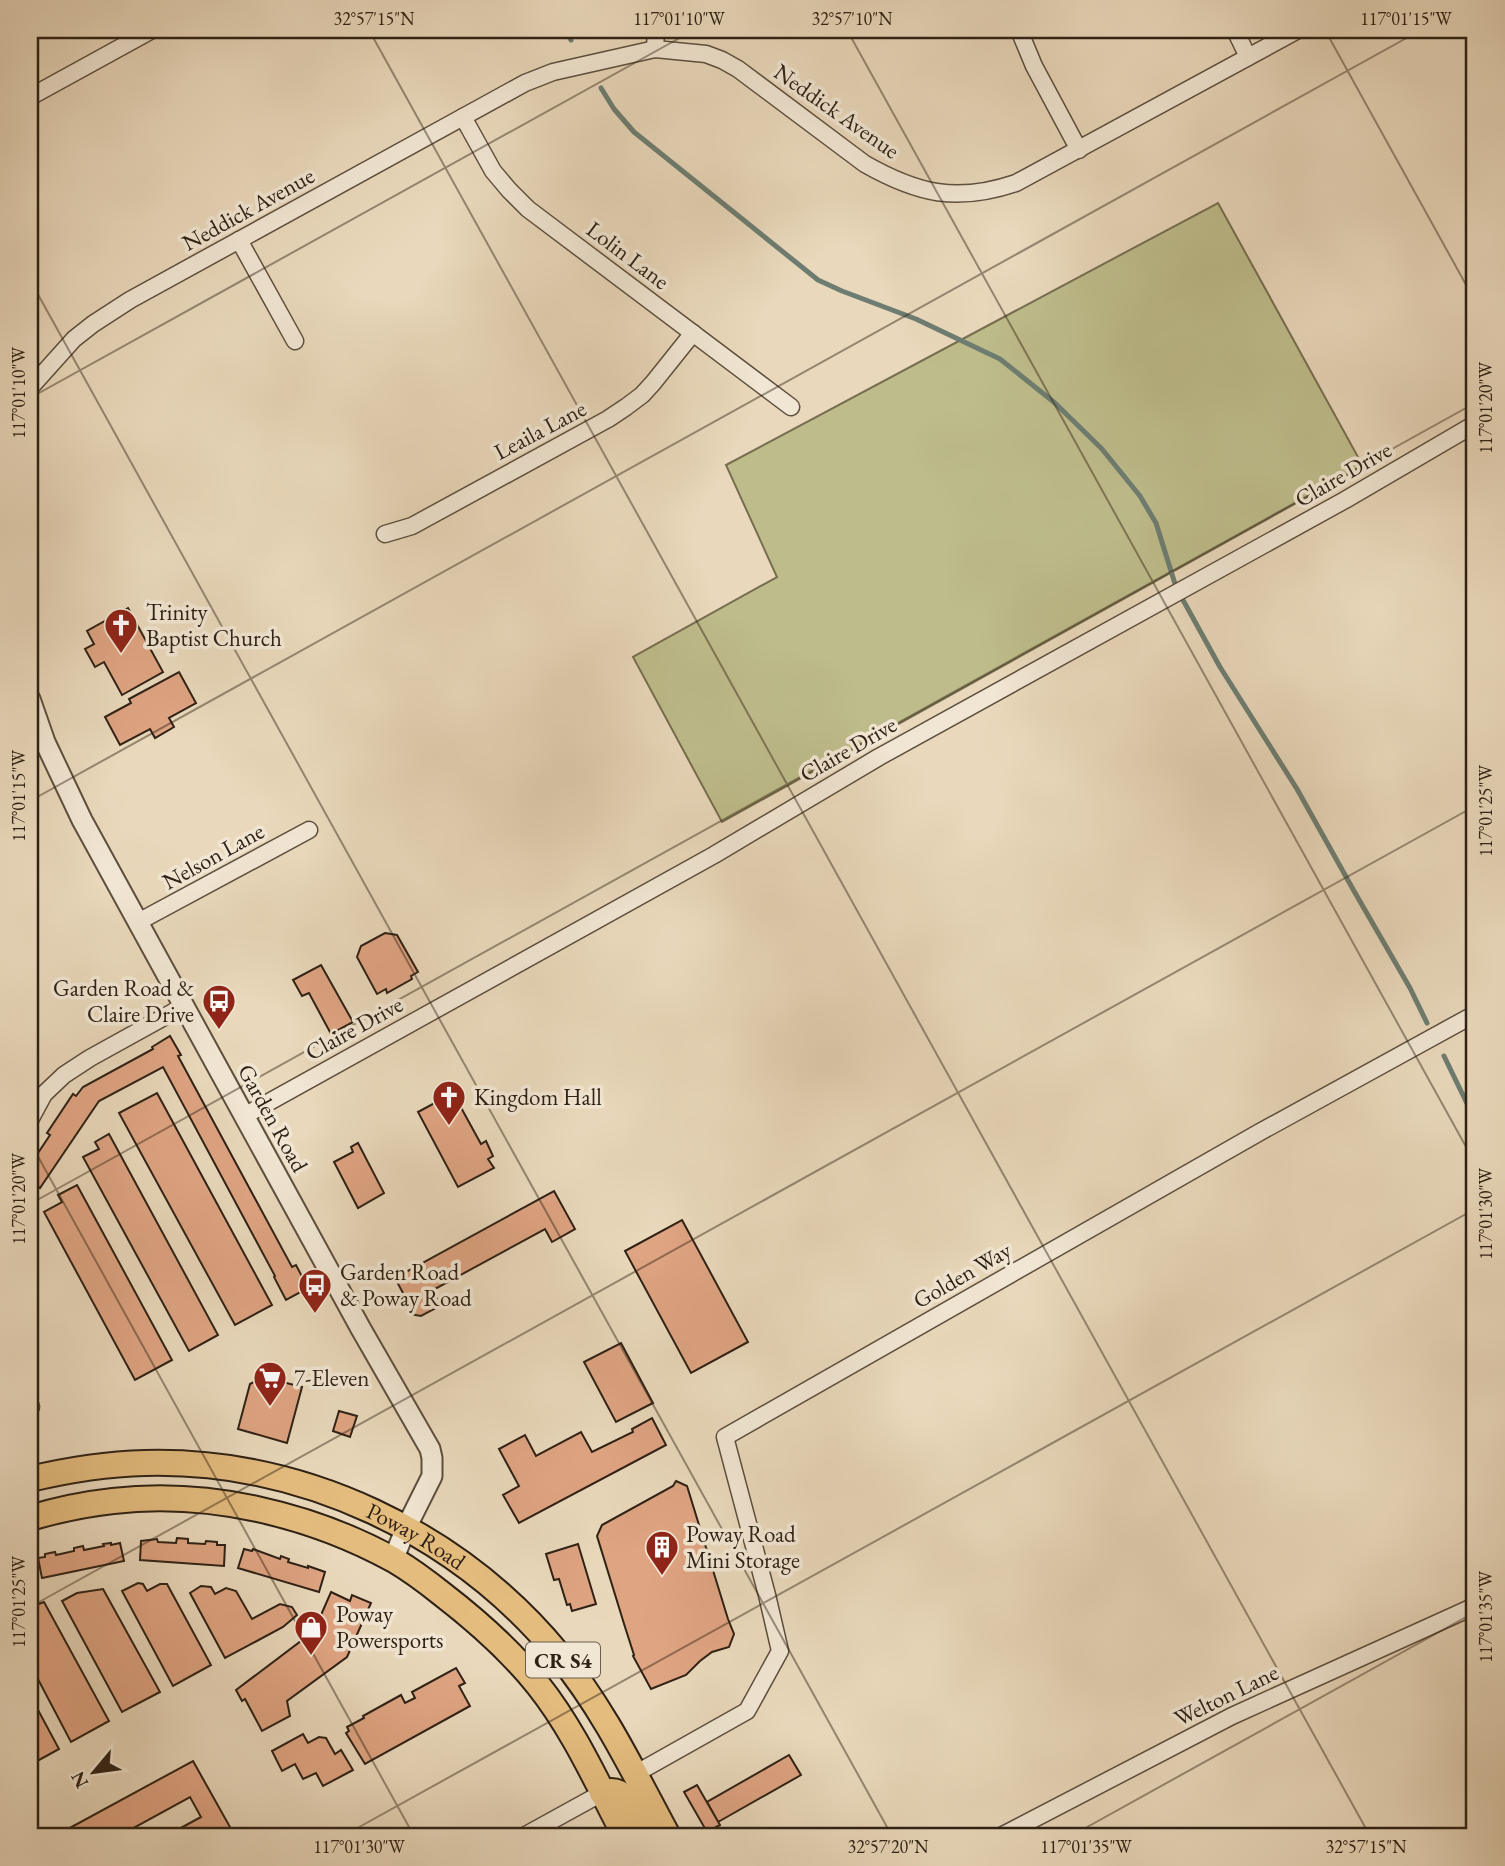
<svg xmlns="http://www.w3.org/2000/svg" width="1505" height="1866" viewBox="0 0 1505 1866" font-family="'EB Garamond',serif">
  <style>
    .green { fill: #bebc8b; stroke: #766e50; stroke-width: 2 }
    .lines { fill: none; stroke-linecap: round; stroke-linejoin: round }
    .stream { stroke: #6d7d71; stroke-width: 5 }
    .building { fill: #dfa482; stroke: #2e2115; stroke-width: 2 }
    .minor-casing { stroke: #5d4f3e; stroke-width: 19 }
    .tertiary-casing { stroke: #5d4f3e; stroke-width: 23 }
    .primary-casing { stroke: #2e2115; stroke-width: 28 }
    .minor { stroke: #f1e6d3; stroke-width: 16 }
    .tertiary { stroke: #f1e6d3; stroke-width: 19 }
    .primary { stroke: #e4bc7e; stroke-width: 24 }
    .ticks { fill: none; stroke: #2e2115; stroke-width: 2; stroke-opacity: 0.45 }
    .labels { text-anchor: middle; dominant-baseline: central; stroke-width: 7; stroke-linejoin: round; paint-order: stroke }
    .shield { fill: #f1e6d3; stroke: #685c4e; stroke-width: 2 }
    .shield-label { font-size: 21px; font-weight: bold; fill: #2e2115 }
    .street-label { font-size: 23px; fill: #2e2115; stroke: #f1e6d3 }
    .poi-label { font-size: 23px; fill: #2e2115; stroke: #f1e6d3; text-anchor: start }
    .neatline { fill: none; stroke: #2e2115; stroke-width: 2.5 }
    .ticks-label { font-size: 18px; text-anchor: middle; fill: #2e2115 }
  </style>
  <rect width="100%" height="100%" fill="#e9d8bb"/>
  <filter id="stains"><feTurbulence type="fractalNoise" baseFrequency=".00286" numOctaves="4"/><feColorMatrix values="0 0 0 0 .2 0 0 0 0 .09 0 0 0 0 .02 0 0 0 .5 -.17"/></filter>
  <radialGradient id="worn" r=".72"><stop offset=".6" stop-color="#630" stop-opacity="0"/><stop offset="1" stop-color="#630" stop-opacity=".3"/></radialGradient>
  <path class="green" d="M 1218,203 L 1363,466 L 722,822 L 633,657 L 777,577 L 726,465 Z"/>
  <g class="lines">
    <g class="stream">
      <path d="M 565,30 L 571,40"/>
      <path d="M 601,88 L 614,109 L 634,132 L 818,280 L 842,291 L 916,319 L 1000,359 L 1055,403 L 1102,449 L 1140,496 L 1156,523 L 1176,587"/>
      <path d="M 1183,600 L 1220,667 L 1297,789 L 1354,891 L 1410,988 L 1427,1023"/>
      <path d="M 1444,1056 L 1475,1120"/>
    </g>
  </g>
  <g class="building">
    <path d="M 128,608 L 163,672 L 122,695 L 104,662 L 95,667 L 85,649 L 94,644 L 87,631 Z"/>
    <path d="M 179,672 L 196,703 L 169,718 L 174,727 L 155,738 L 150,729 L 120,745 L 105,717 L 131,703 L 129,699 Z"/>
    <path d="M 385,933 L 397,935 L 418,972 L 411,976 L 412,979 L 387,993 L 386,989 L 377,994 L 357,957 L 361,946 Z"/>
    <path d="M 321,965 L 353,1022 L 331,1034 L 309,993 L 302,996 L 293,980 Z"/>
    <path d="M 170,1036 L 181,1055 L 178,1056 L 292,1267 L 296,1265 L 308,1288 L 286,1300 L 274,1277 L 275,1276 L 163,1067 L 99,1101 L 40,1188 L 30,1180 L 30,1165 L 50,1135 L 47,1133 L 73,1094 L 76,1096 L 83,1087 L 153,1049 L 152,1047 Z"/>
    <path d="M 157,1093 L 272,1305 L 235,1325 L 119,1113 Z"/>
    <path d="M 453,1093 L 481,1144 L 486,1141 L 493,1156 L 488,1159 L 494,1168 L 458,1187 L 418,1112 Z"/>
    <path d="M 109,1134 L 218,1335 L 189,1351 L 83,1157 L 99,1149 L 95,1142 Z"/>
    <path d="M 358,1143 L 384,1193 L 358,1208 L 334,1162 L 353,1152 L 351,1147 Z"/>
    <path d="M 77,1185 L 172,1360 L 135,1380 L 44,1212 L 62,1202 L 58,1195 Z"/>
    <path d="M 554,1191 L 575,1229 L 552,1242 L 545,1229 L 433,1290 L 440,1302 L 436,1304 L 438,1307 L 421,1316 L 410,1314 L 401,1297 L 404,1295 L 395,1278 Z"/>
    <path d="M 682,1220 L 748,1342 L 691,1373 L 625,1251 Z"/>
    <path d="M 621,1343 L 653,1403 L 616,1422 L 584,1362 Z"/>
    <path d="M 263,1377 L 302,1387 L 287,1443 L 238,1429 L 250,1384 Z"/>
    <path d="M 339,1411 L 357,1416 L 350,1437 L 333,1431 Z"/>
    <path d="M 652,1418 L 666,1445 L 519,1523 L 503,1495 L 519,1486 L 499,1449 L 525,1435 L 536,1456 L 581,1432 L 592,1452 L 633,1432 L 632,1429 Z"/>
    <path d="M 676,1481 L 687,1486 L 728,1619 L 734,1634 L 729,1647 L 712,1652 L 700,1661 L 686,1675 L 651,1689 L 633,1656 L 634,1655 L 625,1627 L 597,1536 L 602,1525 L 673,1486 Z"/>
    <path d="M 177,1538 L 188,1539 L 188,1543 L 205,1544 L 206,1541 L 217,1542 L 217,1545 L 225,1545 L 224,1566 L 140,1560 L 141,1541 L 157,1539 L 158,1542 L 176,1543 Z"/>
    <path d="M 111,1543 L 111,1545 L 120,1543 L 124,1561 L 42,1578 L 38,1558 L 45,1557 L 45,1554 L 55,1552 L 56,1555 L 74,1551 L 74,1548 L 83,1546 L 84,1550 L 104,1546 L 103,1544 Z"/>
    <path d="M 578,1544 L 596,1604 L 572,1611 L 570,1604 L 567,1605 L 559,1579 L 554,1580 L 546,1554 Z"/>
    <path d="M 244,1549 L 252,1551 L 253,1549 L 280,1559 L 281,1556 L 289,1559 L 288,1562 L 308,1568 L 308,1566 L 325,1572 L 319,1592 L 238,1568 Z"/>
    <path d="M 138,1583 L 143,1584 L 147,1591 L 160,1584 L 167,1584 L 211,1665 L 173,1686 L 122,1591 Z"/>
    <path d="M 201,1586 L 211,1587 L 215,1594 L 226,1588 L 236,1591 L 252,1619 L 280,1604 L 292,1607 L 297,1615 L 283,1627 L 225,1658 L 190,1593 Z"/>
    <path d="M 103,1589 L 160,1692 L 122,1712 L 62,1601 L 77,1593 Z"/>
    <path d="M 331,1592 L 350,1601 L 352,1595 L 371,1603 L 347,1657 L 287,1701 L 290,1716 L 262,1731 L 245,1699 L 242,1701 L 236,1690 L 314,1631 Z"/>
    <path d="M 44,1602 L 109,1721 L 71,1742 L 30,1664 L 30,1607 Z"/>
    <path d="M 456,1668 L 465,1683 L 459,1686 L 470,1706 L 365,1764 L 346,1733 L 349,1731 L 347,1727 L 364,1718 L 363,1716 L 401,1695 L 405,1703 L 415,1698 L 412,1692 Z"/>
    <path d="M 30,1695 L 59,1749 L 30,1765 Z"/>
    <path d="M 303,1734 L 308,1743 L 319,1737 L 326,1738 L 335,1754 L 341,1750 L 353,1770 L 323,1786 L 316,1773 L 303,1779 L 295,1764 L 282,1771 L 272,1751 Z"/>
    <path d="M 789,1755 L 801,1775 L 718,1822 L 707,1802 Z"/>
    <path d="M 193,1761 L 235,1836 L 166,1836 L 201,1817 L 190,1797 L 119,1836 L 55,1836 Z"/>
    <path d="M 697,1785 L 720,1825 L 707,1832 L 684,1792 Z"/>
  </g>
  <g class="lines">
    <defs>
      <g id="minor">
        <path d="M 1019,30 L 1034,66 L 1079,150"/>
        <path d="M 1235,30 L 1248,57"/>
        <path d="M 655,49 L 656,30"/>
        <path d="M 30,97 L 152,30"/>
        <path d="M 463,117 L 493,171 L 509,190 L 528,209 L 791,407"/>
        <path d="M 239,240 L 295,341"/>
        <path d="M 30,388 L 74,339 L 93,324 L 130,300 L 525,83 L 553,72 L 655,49 L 706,54 L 722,60 L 738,69 L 865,164 C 918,194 957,203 1016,183 L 1298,30"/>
        <path d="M 385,534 L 412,526 L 608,419 L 626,407 L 642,395 L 653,383 L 693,333"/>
        <path d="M 138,922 L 309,830"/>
        <path d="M 244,1116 L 714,855 L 879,757 L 1345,500 L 1475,424"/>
        <path d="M 30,1120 L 44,1094 L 64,1075 L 90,1058 L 184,1006"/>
        <path d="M 30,1405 L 31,1407"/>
        <path d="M 635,1774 L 747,1711 L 780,1651 L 767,1595 L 725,1437 L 1260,1132 L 1475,1014"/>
        <path d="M 524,1836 L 602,1793"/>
        <path d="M 1001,1836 L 1232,1716 L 1475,1606"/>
      </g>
      <path id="tertiary" d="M 30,699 L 45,742 L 82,820 L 361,1329 L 430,1449 L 432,1458 L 432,1476 L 406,1528 L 393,1560"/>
      <g id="primary">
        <path id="s1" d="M 30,1479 C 68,1470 106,1464 145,1463 C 303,1459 459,1533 559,1655 C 604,1709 635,1775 668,1836"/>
        <path d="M 30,1518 C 57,1510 85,1504 113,1501 C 208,1490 310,1514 394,1560 C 411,1570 427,1582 442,1594 C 477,1621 510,1650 538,1685 C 574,1730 598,1785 625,1836"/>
        <path d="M 602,1793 C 628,1783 639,1818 648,1836"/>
      </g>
    </defs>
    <use href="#minor" class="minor-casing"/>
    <use href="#tertiary" class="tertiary-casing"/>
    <use href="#primary" class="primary-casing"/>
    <use href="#minor" class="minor"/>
    <use href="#tertiary" class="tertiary"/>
    <use href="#primary" class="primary"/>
  </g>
  <path class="ticks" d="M 369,30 L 1370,1836M 847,30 L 1475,1163M 1325,30 L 1475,301M 30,280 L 892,1836M 30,398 L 694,30M 30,801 L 1421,30M 30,1142 L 414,1836M 30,1204 L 1475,403M 30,1607 L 1475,806M 343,1836 L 1475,1209M 1071,1836 L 1475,1612"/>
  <defs>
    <symbol id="church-pin" viewBox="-11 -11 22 30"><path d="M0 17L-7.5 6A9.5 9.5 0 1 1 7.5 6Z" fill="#8f2418" stroke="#f1e6d3"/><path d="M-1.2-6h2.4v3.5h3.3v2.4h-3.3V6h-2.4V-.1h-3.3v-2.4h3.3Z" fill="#fff"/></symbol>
    <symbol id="bus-pin" viewBox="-11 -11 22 30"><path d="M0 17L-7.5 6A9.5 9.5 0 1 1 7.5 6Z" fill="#8f2418" stroke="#f1e6d3"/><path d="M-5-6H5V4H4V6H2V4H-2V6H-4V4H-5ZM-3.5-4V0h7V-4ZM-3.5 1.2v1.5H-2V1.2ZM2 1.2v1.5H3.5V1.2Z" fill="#fff"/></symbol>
    <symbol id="supermarket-pin" viewBox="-11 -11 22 30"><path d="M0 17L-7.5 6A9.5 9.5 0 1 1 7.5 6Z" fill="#8f2418" stroke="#f1e6d3"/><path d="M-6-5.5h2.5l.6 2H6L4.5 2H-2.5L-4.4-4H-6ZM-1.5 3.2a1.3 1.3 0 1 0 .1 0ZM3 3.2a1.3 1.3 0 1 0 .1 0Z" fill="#fff"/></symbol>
    <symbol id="building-pin" viewBox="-11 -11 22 30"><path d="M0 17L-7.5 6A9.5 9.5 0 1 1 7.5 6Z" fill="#8f2418" stroke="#f1e6d3"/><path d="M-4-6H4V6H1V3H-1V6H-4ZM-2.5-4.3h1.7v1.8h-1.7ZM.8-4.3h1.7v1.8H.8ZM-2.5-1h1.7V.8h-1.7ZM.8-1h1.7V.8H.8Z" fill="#fff"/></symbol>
    <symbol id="shop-pin" viewBox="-11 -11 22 30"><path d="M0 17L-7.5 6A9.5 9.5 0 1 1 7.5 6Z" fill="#8f2418" stroke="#f1e6d3"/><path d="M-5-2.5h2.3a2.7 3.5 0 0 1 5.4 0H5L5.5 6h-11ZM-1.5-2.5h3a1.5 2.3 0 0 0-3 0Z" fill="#fff"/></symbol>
  </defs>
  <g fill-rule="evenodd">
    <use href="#church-pin" x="102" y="606" width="38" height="52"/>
    <use href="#bus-pin" x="200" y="982" width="38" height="52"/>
    <use href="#church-pin" x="430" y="1078" width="38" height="52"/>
    <use href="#bus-pin" x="296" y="1266" width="38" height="52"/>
    <use href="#supermarket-pin" x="251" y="1359" width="38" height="52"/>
    <use href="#building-pin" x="643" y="1528" width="38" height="52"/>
    <use href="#shop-pin" x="292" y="1608" width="38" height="52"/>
  </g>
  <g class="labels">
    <rect class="shield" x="526" y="1642.5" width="74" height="35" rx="5"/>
    <g class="shield-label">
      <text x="563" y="1660">CR S4</text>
    </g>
    <g class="street-label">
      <text transform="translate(837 111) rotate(35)">Neddick Avenue</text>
      <text transform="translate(248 209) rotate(-29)">Neddick Avenue</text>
      <text transform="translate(628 255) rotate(37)">Lolin Lane</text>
      <text transform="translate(540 430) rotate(-28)">Leaila Lane</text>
      <text transform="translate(1343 474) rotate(-30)">Claire Drive</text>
      <text transform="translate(848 749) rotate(-30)">Claire Drive</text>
      <text transform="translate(213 856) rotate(-29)">Nelson Lane</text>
      <text transform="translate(354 1028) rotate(-29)">Claire Drive</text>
      <text transform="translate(273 1118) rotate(61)">Garden Road</text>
      <text transform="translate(962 1275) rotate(-30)">Golden Way</text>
      <text stroke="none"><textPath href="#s1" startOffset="401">Poway Road</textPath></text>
      <text transform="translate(1226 1695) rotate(-26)">Welton Lane</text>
    </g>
    <g class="poi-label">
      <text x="146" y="612">Trinity<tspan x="146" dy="26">Baptist Church</tspan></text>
      <text x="194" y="988" text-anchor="end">Garden Road &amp;<tspan x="194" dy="26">Claire Drive</tspan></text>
      <text x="474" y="1097">Kingdom Hall</text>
      <text x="340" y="1272">Garden Road<tspan x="340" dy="26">&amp; Poway Road</tspan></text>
      <text x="294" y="1378">7-Eleven</text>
      <text x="686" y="1534">Poway Road<tspan x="686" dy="26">Mini Storage</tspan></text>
      <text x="336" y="1614">Poway<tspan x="336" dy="26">Powersports</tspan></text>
    </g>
  </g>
  <rect width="1505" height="1866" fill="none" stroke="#e9d8bb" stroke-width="77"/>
  <g transform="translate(94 1772) rotate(241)" stroke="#f1e6d3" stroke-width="5" paint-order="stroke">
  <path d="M0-5L12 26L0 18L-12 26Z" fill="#2e2115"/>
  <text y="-10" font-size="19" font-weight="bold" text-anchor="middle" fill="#2e2115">N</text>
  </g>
  <rect x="38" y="38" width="1428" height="1790" class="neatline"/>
  <g class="ticks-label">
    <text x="374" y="25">32°57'15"N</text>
    <text x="679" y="25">117°01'10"W</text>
    <text x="852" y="25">32°57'10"N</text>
    <text x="1406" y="25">117°01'15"W</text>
    <text transform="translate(19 393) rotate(-90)" y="6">117°01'10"W</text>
    <text transform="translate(1486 408) rotate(-90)" y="6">117°01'20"W</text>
    <text transform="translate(19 796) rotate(-90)" y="6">117°01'15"W</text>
    <text transform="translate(1486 811) rotate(-90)" y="6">117°01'25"W</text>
    <text transform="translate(19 1199) rotate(-90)" y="6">117°01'20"W</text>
    <text transform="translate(1486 1214) rotate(-90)" y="6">117°01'30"W</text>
    <text transform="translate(19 1602) rotate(-90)" y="6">117°01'25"W</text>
    <text transform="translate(1486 1617) rotate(-90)" y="6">117°01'35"W</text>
    <text x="359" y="1853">117°01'30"W</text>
    <text x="888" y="1853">32°57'20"N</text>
    <text x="1086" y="1853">117°01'35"W</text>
    <text x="1366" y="1853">32°57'15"N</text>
  </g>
  <rect width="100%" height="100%" filter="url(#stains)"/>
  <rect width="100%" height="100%" fill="url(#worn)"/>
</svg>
